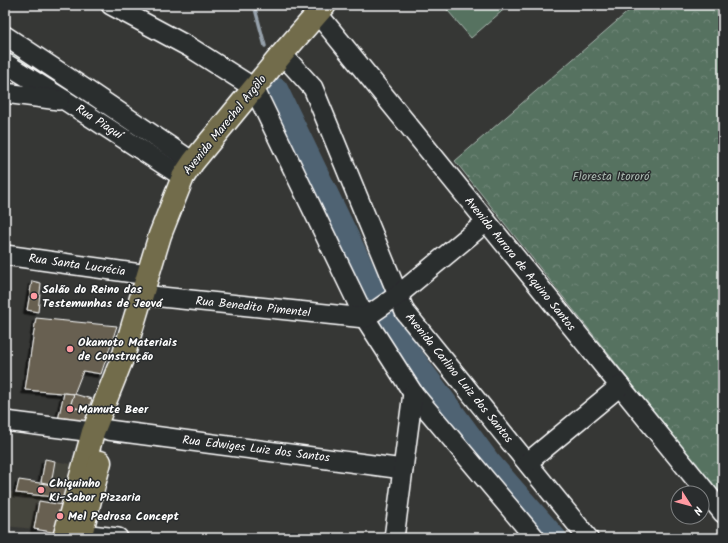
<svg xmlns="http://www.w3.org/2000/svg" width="728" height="543" viewBox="0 0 728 543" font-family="Kalam,sans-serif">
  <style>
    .built { fill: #45443d }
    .forest { fill: url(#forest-crowns); stroke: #aab8b0 }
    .park { fill: url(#park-dots); stroke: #aab8b0 }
    .garden { fill: #567261; stroke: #aab8b0 }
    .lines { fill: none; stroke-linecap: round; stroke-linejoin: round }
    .stream { stroke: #96a1ab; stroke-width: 3.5 }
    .river { stroke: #506373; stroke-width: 22 }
    .building { fill: #686151; stroke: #fff; filter: url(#shadow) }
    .minor-casing { stroke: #fff; stroke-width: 22 }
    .major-casing { stroke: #fff; stroke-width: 25 }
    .minor { stroke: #2a2d2e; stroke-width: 19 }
    .major { stroke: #726c4b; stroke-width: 22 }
    .poi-dot { fill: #ff9aa2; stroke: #2a2d2e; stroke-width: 1.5 }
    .labels { text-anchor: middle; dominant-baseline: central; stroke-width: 3; stroke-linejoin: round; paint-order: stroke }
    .street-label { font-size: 12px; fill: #fff; stroke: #2a2d2e }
    .park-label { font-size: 12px; fill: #aab8b0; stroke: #2a2d2e }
    .poi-label { font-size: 12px; font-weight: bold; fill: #fff; stroke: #2a2d2e; text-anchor: start }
  </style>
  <defs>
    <pattern id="forest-crowns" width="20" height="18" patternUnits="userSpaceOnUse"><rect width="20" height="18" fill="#567261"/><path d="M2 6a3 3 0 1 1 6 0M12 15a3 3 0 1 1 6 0" fill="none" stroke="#6f8779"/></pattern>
    <pattern id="park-dots" width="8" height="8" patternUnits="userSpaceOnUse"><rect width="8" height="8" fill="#567261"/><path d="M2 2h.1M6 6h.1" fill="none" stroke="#6f8779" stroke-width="1.8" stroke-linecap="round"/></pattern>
    <filter id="shadow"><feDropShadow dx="-3.5" dy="3.5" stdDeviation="0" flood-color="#0009"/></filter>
  </defs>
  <rect width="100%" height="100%" fill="#363735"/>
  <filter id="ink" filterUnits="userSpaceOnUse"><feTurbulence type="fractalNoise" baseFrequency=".025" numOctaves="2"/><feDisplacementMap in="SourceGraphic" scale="8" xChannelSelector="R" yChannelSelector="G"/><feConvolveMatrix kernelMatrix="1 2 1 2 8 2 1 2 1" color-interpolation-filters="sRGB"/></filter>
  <g filter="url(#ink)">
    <g class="built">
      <path d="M 55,461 L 71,464 L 68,481 L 52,478 Z"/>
      <path d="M 5,491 L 64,498 L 63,505 L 39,501 L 34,529 L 5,526 Z"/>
    </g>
    <path class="forest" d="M 634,5 L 723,5 L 723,498 L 455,161 L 631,9 Z"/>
    <path class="park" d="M 13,52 L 83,92 L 63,93 L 11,62 Z"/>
    <path class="garden" d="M 443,5 L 509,5 L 471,38 Z"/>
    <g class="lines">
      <path class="stream" d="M 254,5 L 265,46"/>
      <path class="river" d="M 277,89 L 393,330 L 489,461 L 556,538"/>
    </g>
    <g class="building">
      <path d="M 32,281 L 41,283 L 38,312 L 27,310 Z"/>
      <path d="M 36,318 L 117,326 L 101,374 L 83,371 L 74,394 L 25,390 Z"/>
      <path d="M 64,393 L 74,394 L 70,407 L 88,410 L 85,423 L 58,420 Z"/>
      <path d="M 74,394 L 92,399 L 88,410 L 70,407 Z"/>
      <path d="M 45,459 L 55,461 L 51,484 L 41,482 Z"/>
      <path d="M 19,480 L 67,487 L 64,498 L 16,493 Z"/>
      <path d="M 39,501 L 63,505 L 58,533 L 34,529 Z"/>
      <path d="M 26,534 L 47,537 L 46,538 L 26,538 Z"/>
    </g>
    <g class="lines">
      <defs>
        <g id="minor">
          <path d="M 111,5 L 191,48 L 254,88 L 365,318 L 413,393 L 535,538"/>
          <path d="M 318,14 L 723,513"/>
          <path d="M 5,36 L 85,89 L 193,162"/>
          <path d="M 282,54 L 313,88 L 405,312 L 588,538"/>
          <path d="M 5,63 L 66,101 L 183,177"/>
          <path d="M 5,93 L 59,100"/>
          <path d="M 5,255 L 148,275"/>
          <path d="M 142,295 L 365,318 L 398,295 L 486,222"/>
          <path d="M 5,421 L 93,432"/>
          <path d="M 108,430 L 403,469"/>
          <path d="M 528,462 L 620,386"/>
          <path d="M 81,534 L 118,538"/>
          <path d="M 394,538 L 413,393"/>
        </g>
        <g id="major">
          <path d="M 64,538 L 93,432 L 124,354 L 160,235 L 183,177 L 193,162 L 282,54 L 325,5"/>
          <path d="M 80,538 L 100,462"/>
        </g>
      </defs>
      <use href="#minor" class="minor-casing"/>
      <use href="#major" class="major-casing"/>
      <use href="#minor" class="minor"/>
      <use href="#major" class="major"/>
    </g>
  </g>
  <g class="poi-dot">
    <circle cx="34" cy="296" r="4"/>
    <circle cx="70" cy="349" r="4"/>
    <circle cx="70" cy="409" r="4"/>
    <circle cx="41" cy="490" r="4"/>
    <circle cx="60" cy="516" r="4"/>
  </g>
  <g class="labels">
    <g class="street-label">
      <text transform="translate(99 122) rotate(33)">Rua Piaguí</text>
      <text transform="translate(225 125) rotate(-51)">Avenida Marechal Argôlo</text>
      <text transform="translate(520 264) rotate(51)">Avenida Aurora de Aquino Santos</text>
      <text transform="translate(77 265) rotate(8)">Rua Santa Lucrécia</text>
      <text transform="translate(253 307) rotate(6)">Rua Benedito Pimentel</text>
      <text transform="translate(459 378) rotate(51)">Avenida Carlino Luiz dos Santos</text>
      <text transform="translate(256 449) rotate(7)">Rua Edwiges Luiz dos Santos</text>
    </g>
    <g class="park-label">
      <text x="611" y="176">Floresta Itororó</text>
    </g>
    <g class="poi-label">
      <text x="42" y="289">Salão do Reino das<tspan x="42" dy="14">Testemunhas de Jeová</tspan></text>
      <text x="78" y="342">Okamoto Materiais<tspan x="78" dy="14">de Construção</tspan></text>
      <text x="78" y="409">Mamute Beer</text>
      <text x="49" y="483">Chiquinho<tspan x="49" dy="14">Ki-Sabor Pizzaria</tspan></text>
      <text x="68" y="516">Mel Pedrosa Concept</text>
    </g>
  </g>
  <rect width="728" height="543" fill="none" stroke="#2a2d2e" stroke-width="20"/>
  <rect x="10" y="10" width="708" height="523" fill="none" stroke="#fff" stroke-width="1.5" filter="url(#ink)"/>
  <g transform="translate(690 505) rotate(126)"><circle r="19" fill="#2a2d2e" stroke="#7f8182"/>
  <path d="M0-3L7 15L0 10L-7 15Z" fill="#ff9aa2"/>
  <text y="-6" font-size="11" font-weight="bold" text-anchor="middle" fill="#ffffff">N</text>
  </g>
</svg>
